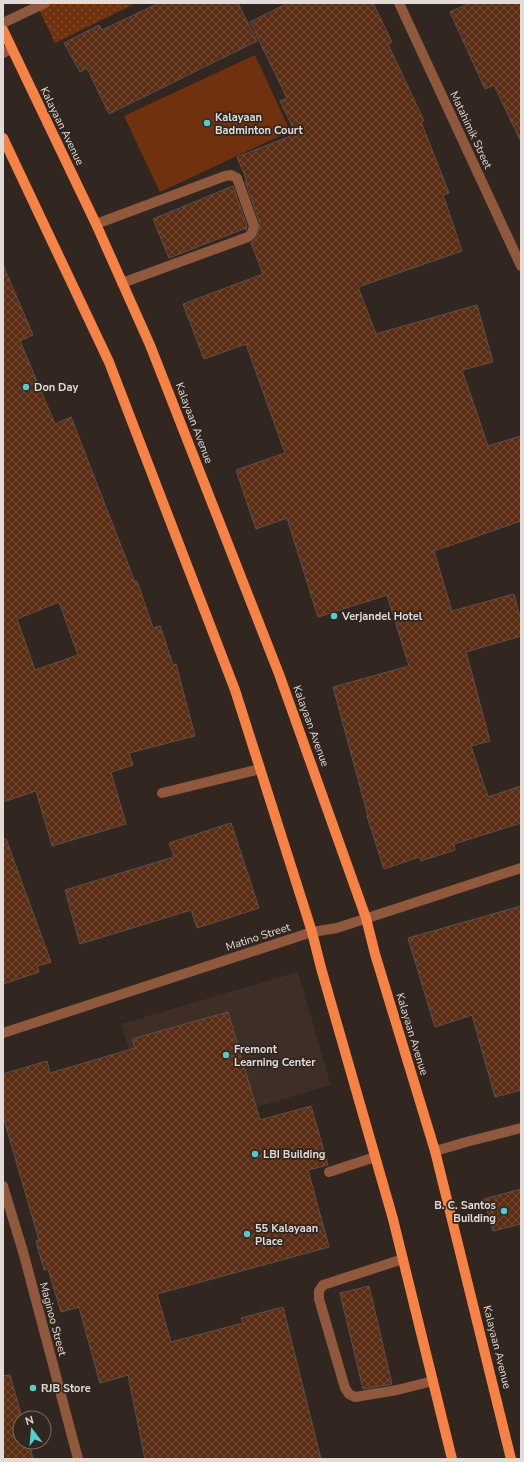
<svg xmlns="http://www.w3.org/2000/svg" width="524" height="1462" viewBox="0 0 524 1462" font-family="'Nunito Sans',sans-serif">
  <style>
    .built { fill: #3e2e26 }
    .grass { fill: url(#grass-dots) }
    .pitch { fill: #70320e }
    .building { fill: url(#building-cross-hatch); stroke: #5d514b; fill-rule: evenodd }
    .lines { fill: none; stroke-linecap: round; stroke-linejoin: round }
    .minor { stroke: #90583c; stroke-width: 10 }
    .major { stroke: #f68246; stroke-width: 10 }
    .poi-dot { fill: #52cdce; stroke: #312620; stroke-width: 1.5 }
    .labels { text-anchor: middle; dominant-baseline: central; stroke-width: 3.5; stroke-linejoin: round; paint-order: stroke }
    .poi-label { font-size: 11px; font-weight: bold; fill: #e3dbd7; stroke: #312620; text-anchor: start }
    .street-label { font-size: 11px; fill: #e3dbd7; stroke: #312620 }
  </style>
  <defs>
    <pattern id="grass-dots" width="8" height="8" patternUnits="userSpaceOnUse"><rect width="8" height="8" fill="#70320e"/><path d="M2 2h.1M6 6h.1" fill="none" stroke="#844f30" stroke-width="1.8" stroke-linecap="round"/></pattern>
    <pattern id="building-cross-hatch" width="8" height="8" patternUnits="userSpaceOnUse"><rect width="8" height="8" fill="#5b2d14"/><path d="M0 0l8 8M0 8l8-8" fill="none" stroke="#724b35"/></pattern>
  </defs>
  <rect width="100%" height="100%" fill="#312620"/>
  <path class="built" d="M 298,972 L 331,1085 L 155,1137 L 121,1024 Z"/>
  <path class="grass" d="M 36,3 L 136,3 L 55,43 Z"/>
  <path class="pitch" d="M 255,55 L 290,131 L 160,192 L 124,116 Z"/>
  <g class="building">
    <path d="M 159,3 L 238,3 L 257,41 L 109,114 L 87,68 L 80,72 L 64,43 L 99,25 L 102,30 Z"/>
    <path d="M 288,3 L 373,3 L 392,42 L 388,44 L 424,121 L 421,122 L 449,193 L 443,195 L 462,251 L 358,287 L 376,334 L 477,305 L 493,362 L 462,370 L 488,446 L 521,436 L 521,521 L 434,551 L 452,611 L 514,594 L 521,621 L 521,636 L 466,652 L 490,741 L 471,746 L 488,797 L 521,786 L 521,823 L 454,844 L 455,850 L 421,861 L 419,857 L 384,869 L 367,816 L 368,816 L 333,687 L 409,666 L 387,595 L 318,617 L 287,518 L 256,529 L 236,470 L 285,453 L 246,344 L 204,359 L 183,304 L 263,274 L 251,243 L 258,235 L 260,224 L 245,181 L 247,181 L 237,157 L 296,134 L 280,101 L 287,98 L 250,22 Z"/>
    <path d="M 470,3 L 521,3 L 521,142 L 494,85 L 485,89 L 450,12 Z"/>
    <path d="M 233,186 L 247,226 L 246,230 L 246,228 L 169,258 L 153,219 Z"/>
    <path d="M 3,265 L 33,335 L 20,341 L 55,424 L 71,417 L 135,582 L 137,581 L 153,628 L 160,626 L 173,665 L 176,664 L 195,736 L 129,753 L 133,765 L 111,772 L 126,824 L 52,846 L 36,791 L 3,802 ZM 59,602 L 78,655 L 35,670 L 17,619 Z"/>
    <path d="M 231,823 L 259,908 L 197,928 L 191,910 L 80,944 L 65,890 L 174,857 L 169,843 Z"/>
    <path d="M 3,839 L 6,839 L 51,962 L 37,966 L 39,972 L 3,984 Z"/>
    <path d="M 521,906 L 521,1090 L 495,1097 L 472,1015 L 435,1027 L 408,938 Z"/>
    <path d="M 228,1012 L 260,1120 L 311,1106 L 328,1165 L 308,1170 L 329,1247 L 157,1294 L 171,1342 L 243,1323 L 241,1318 L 283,1307 L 321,1459 L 145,1459 L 128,1375 L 100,1383 L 79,1307 L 61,1312 L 48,1269 L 44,1270 L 36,1241 L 39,1240 L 3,1116 L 3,1074 L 47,1061 L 50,1073 L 135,1048 L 132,1039 Z"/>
    <path d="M 521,1189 L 521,1224 L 493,1231 L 484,1199 Z"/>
    <path d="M 369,1286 L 392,1384 L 363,1389 L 340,1293 Z"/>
    <path d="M 10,1375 L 22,1418 L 20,1418 L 20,1442 L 29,1442 L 33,1459 L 3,1459 L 3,1376 Z"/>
  </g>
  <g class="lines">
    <g class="minor">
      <path d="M 399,3 L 521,266"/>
      <path d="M 3,23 L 45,3"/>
      <path d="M 3,53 L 11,49"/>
      <path d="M 96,224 L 225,176 L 231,175 L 237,178 L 254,226 L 252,233 L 248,237 L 122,283"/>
      <path d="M 162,793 L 260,769"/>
      <path d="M 3,1033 L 312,932 L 337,928 L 521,868"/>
      <path d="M 435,1151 L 470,1141 L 521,1128"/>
      <path d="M 329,1172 L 375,1157"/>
      <path d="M 3,1186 L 24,1255 L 78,1459"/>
      <path d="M 403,1259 L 323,1285 L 319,1291 L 319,1299 L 345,1388 L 349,1394 L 355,1397 L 397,1390 L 433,1381"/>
    </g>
    <g class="major">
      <path d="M 3,30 L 96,224 L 150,345 L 279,674 L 366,918 L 375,954 L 435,1151 L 511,1459"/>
      <path d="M 3,138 L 109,362 L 235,690 L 312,932 L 321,968 L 393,1219 L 452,1459"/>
    </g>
  </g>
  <g class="poi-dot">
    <circle cx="207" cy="123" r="4"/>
    <circle cx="26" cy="387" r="4"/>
    <circle cx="334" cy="616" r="4"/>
    <circle cx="226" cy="1055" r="4"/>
    <circle cx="255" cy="1154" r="4"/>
    <circle cx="504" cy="1211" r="4"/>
    <circle cx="247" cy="1234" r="4"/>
    <circle cx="33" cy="1388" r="4"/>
  </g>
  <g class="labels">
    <g class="poi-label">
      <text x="215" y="117">Kalayaan<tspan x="215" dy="13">Badminton Court</tspan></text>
      <text x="34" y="387">Don Day</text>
      <text x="342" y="616">Verjandel Hotel</text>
      <text x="234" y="1049">Fremont<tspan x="234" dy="13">Learning Center</tspan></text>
      <text x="263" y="1154">LBI Building</text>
      <text x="496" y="1205" text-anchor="end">B. C. Santos<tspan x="496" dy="13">Building</tspan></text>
      <text x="255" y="1228">55 Kalayaan<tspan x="255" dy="13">Place</tspan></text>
      <text x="41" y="1388">RJB Store</text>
    </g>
    <g class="street-label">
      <text transform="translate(62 126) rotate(64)">Kalayaan Avenue</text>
      <text transform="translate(471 130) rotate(65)">Matahimik Street</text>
      <text transform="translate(194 423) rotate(69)">Kalayaan Avenue</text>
      <text transform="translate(311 726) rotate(70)">Kalayaan Avenue</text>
      <text transform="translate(258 937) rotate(-18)">Matino Street</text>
      <text transform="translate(412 1034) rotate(73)">Kalayaan Avenue</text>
      <text transform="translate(53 1319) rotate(75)">Maginoo Street</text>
      <text transform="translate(497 1347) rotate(76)">Kalayaan Avenue</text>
    </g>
  </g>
  <rect width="524" height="1462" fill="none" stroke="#e3dbd7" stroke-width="8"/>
  <g transform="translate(32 1430) rotate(344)"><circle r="19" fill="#312620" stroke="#786e69"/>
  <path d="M0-3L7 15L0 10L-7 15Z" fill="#52cdce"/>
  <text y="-6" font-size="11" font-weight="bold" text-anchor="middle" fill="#e3dbd7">N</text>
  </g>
</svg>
